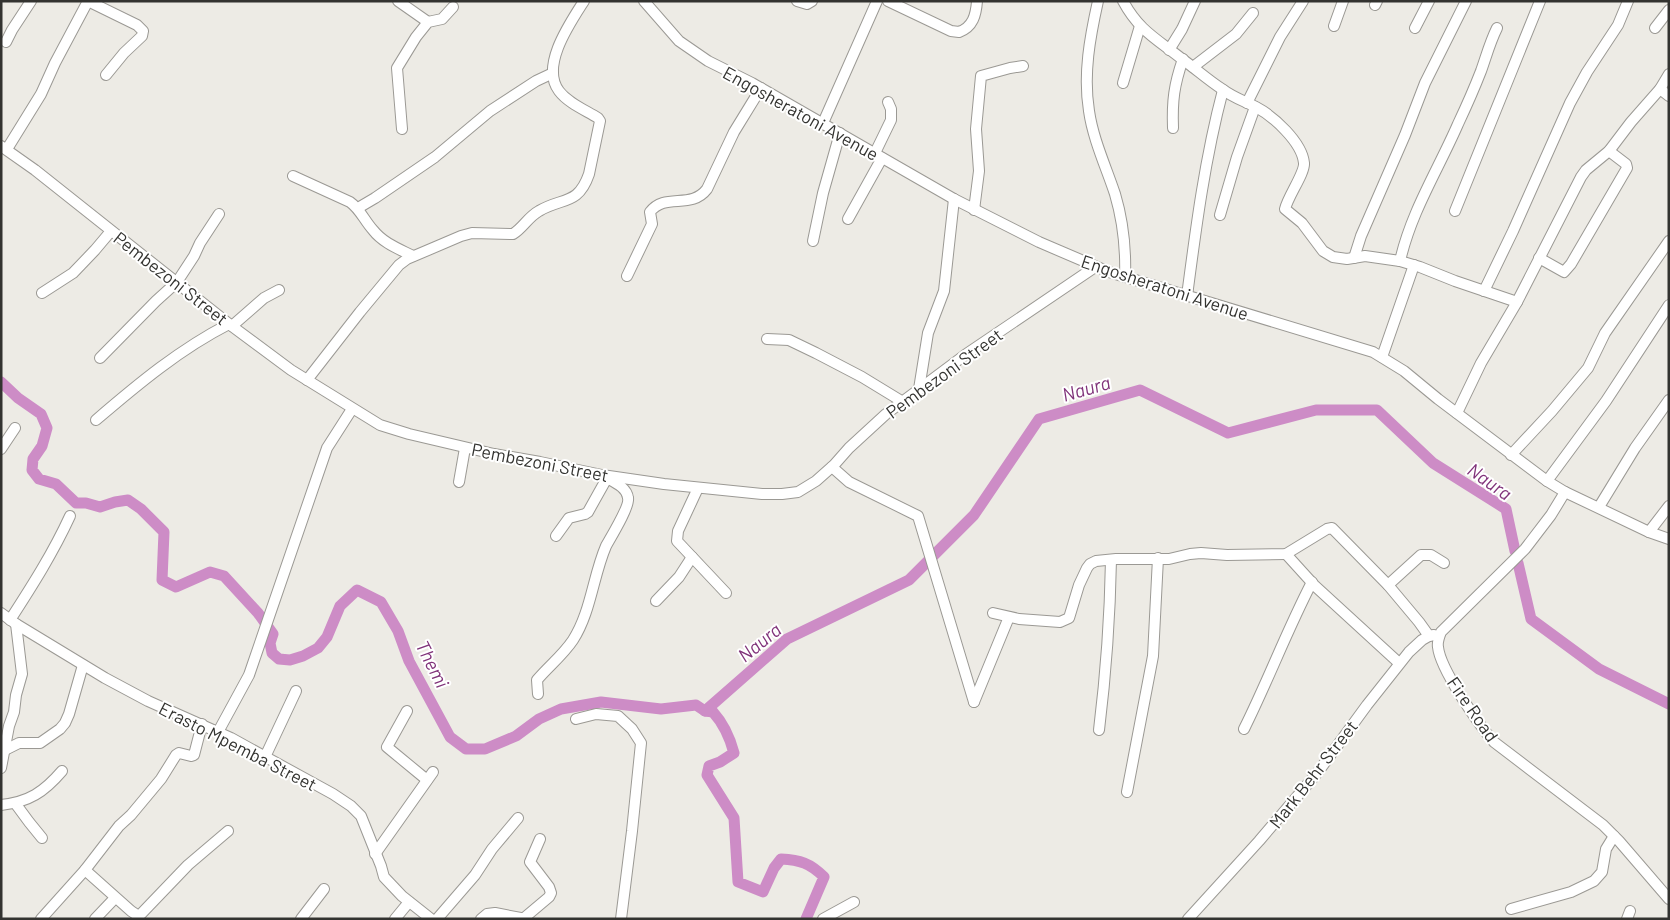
<svg xmlns="http://www.w3.org/2000/svg" width="1670" height="920" viewBox="0 0 1670 920" font-family="Barlow,sans-serif">
  <style>
    .lines { fill: none; stroke-linecap: round; stroke-linejoin: round }
    .river { stroke: #cd8cc6; stroke-width: 11 }
    .minor-casing { stroke: #9b9994; stroke-width: 12 }
    .minor { stroke: #fff; stroke-width: 10 }
    .labels { text-anchor: middle; dominant-baseline: central; stroke-width: 4; stroke-linejoin: round; paint-order: stroke }
    .street-label { font-size: 18px; fill: #333330; stroke: #fff }
    .water-label { font-size: 19px; font-style: italic; fill: #80337a; stroke: #fff }
  </style>
  <rect width="100%" height="100%" fill="#edebe5"/>
  <g class="lines">
    <g class="river">
      <path d="M 1,382 L 18,398 L 41,414 L 47,428 L 42,446 L 33,459 L 32,470 L 39,479 L 56,484 L 76,503 L 86,503 L 100,507 L 115,502 L 128,500 L 141,509 L 164,532 L 162,580 L 176,587 L 210,572 L 224,576 L 258,613 L 273,634 L 270,643 L 272,653 L 279,659 L 290,660 L 303,656 L 318,648 L 327,637 L 340,606 L 357,590 L 381,602 L 398,631 L 409,661 L 450,737 L 466,749 L 485,749 L 516,736 L 539,719 L 561,709 L 601,702 L 661,709 L 696,705 L 705,711 L 713,712 C 723,723 730,738 734,753 L 720,762 L 709,766 L 707,775 L 734,818 L 738,882 L 763,892 L 774,868 L 781,859 C 800,860 810,863 824,877 L 806,919"/>
      <path d="M 1518,563 L 1531,619 L 1599,669 L 1669,704"/>
      <path d="M 705,711 L 787,639 L 909,580 L 974,515 L 1039,419 L 1140,390 L 1228,433 L 1316,410 L 1377,410 L 1433,463 L 1506,509 L 1515,551"/>
    </g>
    <defs>
      <g id="minor">
        <path d="M 88,1 L 137,25 L 143,31 L 142,36 L 124,53 L 106,75"/>
        <path d="M 398,1 L 428,22"/>
        <path d="M 644,1 L 679,41 L 708,61 L 752,83 L 954,199 L 1039,242 L 1109,272 L 1373,352 L 1404,371 L 1438,399 L 1547,481 L 1565,492 L 1649,532 L 1669,539"/>
        <path d="M 797,1 L 807,4 L 812,1"/>
        <path d="M 888,1 L 951,31 L 959,32 C 973,27 976,15 977,1"/>
        <path d="M 1098,1 C 1090,37 1083,74 1089,111 C 1093,139 1106,167 1115,194 C 1123,221 1126,249 1125,277"/>
        <path d="M 1123,1 C 1139,31 1157,39 1182,59 C 1196,69 1208,80 1222,89 C 1232,97 1244,101 1256,107 C 1273,116 1302,142 1304,163 C 1305,173 1288,196 1285,209 L 1302,223 L 1323,251 L 1333,257 L 1347,259 L 1365,256 L 1400,261 L 1420,267 L 1455,281 L 1517,302"/>
        <path d="M 1375,5 L 1377,1"/>
        <path d="M 1334,26 L 1343,1"/>
        <path d="M 1415,28 L 1429,1"/>
        <path d="M 1655,28 L 1669,10"/>
        <path d="M 6,42 L 12,30 L 31,1"/>
        <path d="M 1169,50 L 1182,29 L 1195,1"/>
        <path d="M 1193,67 L 1236,34 L 1253,13"/>
        <path d="M 1123,83 L 1140,26"/>
        <path d="M 1660,89 L 1669,96"/>
        <path d="M 1247,103 L 1280,37 L 1303,1"/>
        <path d="M 823,123 L 877,1"/>
        <path d="M 1173,128 C 1172,101 1174,85 1183,59"/>
        <path d="M 402,129 L 397,68 L 416,37 L 428,22 L 442,19 L 453,7"/>
        <path d="M 1,146 L 35,170 L 229,324 L 291,370 L 380,425 L 409,434 L 494,454 L 540,462 L 602,475 L 664,484 L 762,494 L 782,494 L 798,492 L 816,481 L 834,465 L 849,448 L 886,414 L 965,355 L 1095,267"/>
        <path d="M 7,149 L 41,94 L 55,63 L 88,1"/>
        <path d="M 875,153 L 891,120 L 891,109 L 888,102"/>
        <path d="M 293,176 L 350,202 C 360,209 364,220 373,230 C 383,243 399,249 413,256"/>
        <path d="M 358,208 L 375,198 L 435,157 L 490,111 L 536,81 L 553,73"/>
        <path d="M 974,210 L 979,171 L 976,129 L 981,76 L 1010,68 L 1023,66"/>
        <path d="M 1455,211 L 1540,1"/>
        <path d="M 1220,215 L 1237,157 L 1255,107"/>
        <path d="M 848,219 L 882,158"/>
        <path d="M 813,241 L 823,193 L 840,133"/>
        <path d="M 1354,258 L 1361,236 L 1405,135 L 1425,83 L 1466,1"/>
        <path d="M 1539,258 L 1564,272 L 1571,264 L 1627,168 L 1626,164 L 1609,151"/>
        <path d="M 1400,261 C 1411,212 1438,170 1458,124 C 1466,107 1474,89 1481,71 C 1486,57 1490,42 1497,28"/>
        <path d="M 627,276 L 652,224 L 650,212 C 665,192 691,210 707,189 L 734,132 L 761,88"/>
        <path d="M 1484,291 L 1513,231 L 1570,103 L 1587,72 L 1618,25 L 1628,1"/>
        <path d="M 42,293 L 73,273 L 95,250 L 111,231"/>
        <path d="M 1187,296 C 1196,227 1205,158 1223,90"/>
        <path d="M 232,326 L 264,298 L 279,290"/>
        <path d="M 767,339 L 789,340 L 816,353 L 862,377 L 903,402"/>
        <path d="M 1382,357 L 1414,265"/>
        <path d="M 100,358 L 156,301 L 177,282 L 194,256 L 200,243 L 219,214"/>
        <path d="M 307,380 L 360,312 L 399,265 L 407,259 L 461,236 L 472,233 L 513,234 C 523,228 528,217 539,211 C 562,197 578,206 589,174 L 600,121 L 598,118 C 585,110 568,103 559,91 C 540,66 570,23 584,1"/>
        <path d="M 919,389 L 928,333 L 944,291 L 954,199"/>
        <path d="M 1457,413 L 1481,363 L 1517,302 L 1581,177 L 1586,170 L 1609,151 L 1631,122 L 1660,89 L 1669,74"/>
        <path d="M 96,420 C 138,384 180,349 229,324"/>
        <path d="M 1,449 L 15,428"/>
        <path d="M 1511,455 L 1552,411 L 1588,368 L 1605,333 L 1669,241"/>
        <path d="M 832,467 L 849,482 L 918,516 L 974,702"/>
        <path d="M 1547,481 L 1606,401 L 1669,305"/>
        <path d="M 459,482 L 465,448"/>
        <path d="M 698,488 L 678,531 L 677,541 L 726,593"/>
        <path d="M 1565,492 L 1551,515 L 1525,549 L 1441,632 C 1439,637 1437,642 1438,647 C 1440,669 1479,725 1494,742 L 1603,825 L 1619,841 L 1669,899"/>
        <path d="M 1599,507 L 1635,448 L 1669,400"/>
        <path d="M 1649,532 L 1669,506"/>
        <path d="M 556,536 L 569,518 L 585,514 L 588,512 L 607,478"/>
        <path d="M 1286,554 L 1315,586 L 1399,663"/>
        <path d="M 1388,585 L 1421,555 L 1431,555 L 1444,563"/>
        <path d="M 656,601 L 679,577 L 692,557"/>
        <path d="M 1,613 L 16,624 L 105,678 L 148,701 L 231,738 L 333,794 L 351,806 L 361,816 L 381,866 L 384,877 L 402,896 L 431,919"/>
        <path d="M 993,613 L 1019,619 L 1060,622 L 1069,618 L 1079,585 L 1087,568 L 1090,564 L 1096,561 L 1116,559 L 1169,559 L 1190,554 L 1201,553 L 1227,555 L 1286,554 L 1327,529 L 1332,528 L 1388,585 L 1419,622 L 1429,636"/>
        <path d="M 10,620 C 32,586 53,553 70,516"/>
        <path d="M 538,694 L 537,680 C 549,666 563,655 573,640 C 591,612 593,576 606,546 C 611,537 630,506 628,498 C 627,488 616,483 607,478"/>
        <path d="M 974,702 L 1009,617"/>
        <path d="M 407,711 L 387,747 L 427,780"/>
        <path d="M 576,719 L 596,714 L 618,716 L 632,729 L 641,743 L 632,831 L 621,919"/>
        <path d="M 1244,729 C 1268,681 1287,630 1312,582"/>
        <path d="M 1099,730 C 1106,673 1110,617 1111,560"/>
        <path d="M 218,732 L 249,675 L 327,448 L 352,409"/>
        <path d="M 5,750 L 19,743 L 40,743 L 60,729 L 65,723 L 69,714 L 83,665"/>
        <path d="M 265,757 L 296,691"/>
        <path d="M 1,768 L 9,726 L 14,712 L 16,695 L 22,674 L 16,624"/>
        <path d="M 1127,792 L 1153,656 L 1158,558"/>
        <path d="M 15,803 L 29,822 L 42,838"/>
        <path d="M 1,805 C 29,802 44,792 62,771"/>
        <path d="M 375,854 L 433,772"/>
        <path d="M 85,870 L 131,911 L 137,915 L 141,914 L 188,865 L 228,831"/>
        <path d="M 1511,909 L 1571,892 L 1594,881 L 1602,872 L 1606,849 L 1614,836"/>
        <path d="M 524,918 L 549,897 L 551,893 L 549,887 L 530,862 L 540,839"/>
        <path d="M 41,919 L 85,870 L 119,826 L 131,815 L 161,779 L 176,755 L 179,753 L 191,756 L 194,755 L 202,724"/>
        <path d="M 95,919 L 115,898"/>
        <path d="M 301,919 L 324,889"/>
        <path d="M 395,919 L 409,902"/>
        <path d="M 437,919 L 475,875 L 492,849 L 518,818"/>
        <path d="M 481,919 L 487,914 L 495,913 L 526,919"/>
        <path d="M 823,919 L 854,902"/>
        <path d="M 1188,919 L 1259,841 L 1318,772 L 1367,705 L 1409,652 L 1422,640 L 1429,636 L 1434,635"/>
        <path d="M 1627,919 L 1630,911"/>
      </g>
    </defs>
    <use href="#minor" class="minor-casing"/>
    <use href="#minor" class="minor"/>
  </g>
  <g class="labels">
    <g class="street-label">
      <text transform="translate(801 113) rotate(29)">Engosheratoni Avenue</text>
      <text transform="translate(171 278) rotate(38)">Pembezoni Street</text>
      <text transform="translate(1165 287) rotate(18)">Engosheratoni Avenue</text>
      <text transform="translate(944 373) rotate(-36)">Pembezoni Street</text>
      <text transform="translate(540 462) rotate(11)">Pembezoni Street</text>
      <text transform="translate(1473 709) rotate(55)">Fire Road</text>
      <text transform="translate(238 746) rotate(27)">Erasto Mpemba Street</text>
      <text transform="translate(1313 774) rotate(-52)">Mark Behr Street</text>
    </g>
    <g class="water-label">
      <text transform="translate(1086 388) rotate(-16)">Naura</text>
      <text transform="translate(1490 481) rotate(35)">Naura</text>
      <text transform="translate(759 642) rotate(-39)">Naura</text>
      <text transform="translate(433 664) rotate(63)">Themi</text>
    </g>
  </g>
  <rect width="1670" height="920" fill="none" stroke="#333330" stroke-width="5"/>
</svg>
